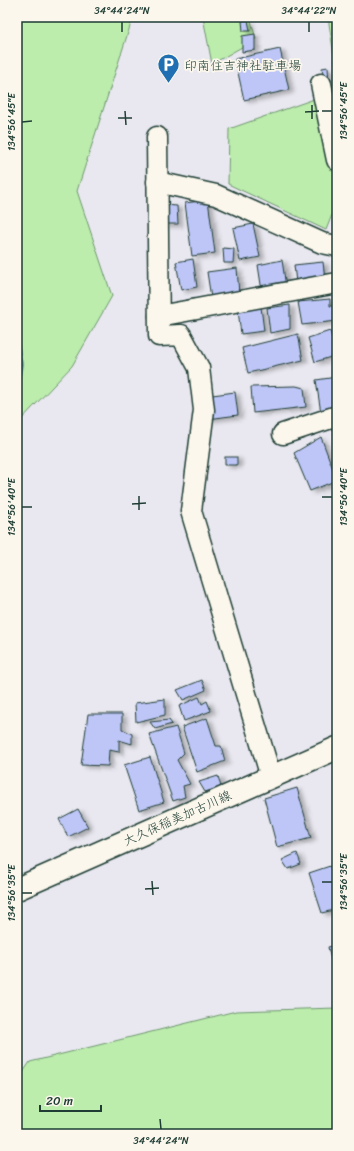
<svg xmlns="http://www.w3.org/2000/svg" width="354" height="1151" viewBox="0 0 354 1151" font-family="Sriracha,'Klee One',sans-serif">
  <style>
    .green { fill: #bcedac; stroke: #6e9570 }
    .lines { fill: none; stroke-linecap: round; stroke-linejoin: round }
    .stream { stroke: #5d989f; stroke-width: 6 }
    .building { fill: #bec6f8; stroke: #1f3d34; filter: url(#shadow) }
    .minor-casing { stroke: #1f3d34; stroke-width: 23 }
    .secondary-casing { stroke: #1f3d34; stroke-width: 25 }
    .minor { stroke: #fbf7ec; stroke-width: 20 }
    .secondary { stroke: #fbf7ec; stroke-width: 22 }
    .ticks { fill: none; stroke: #1f3d34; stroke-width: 1.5 }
    .labels { text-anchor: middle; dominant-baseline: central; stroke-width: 3.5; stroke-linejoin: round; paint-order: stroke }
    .poi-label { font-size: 13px; fill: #1f3d34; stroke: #fbf7ec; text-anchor: start }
    .street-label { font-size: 13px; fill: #1f3d34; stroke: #fbf7ec }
    .neatline { fill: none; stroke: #1f3d34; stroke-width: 1.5 }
    .ticks-label { font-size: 10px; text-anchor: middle; fill: #1f3d34 }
  </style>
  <defs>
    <filter id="shadow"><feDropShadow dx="4.5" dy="2.5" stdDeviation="2" flood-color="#0004"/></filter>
  </defs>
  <rect width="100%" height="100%" fill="#e9e8f0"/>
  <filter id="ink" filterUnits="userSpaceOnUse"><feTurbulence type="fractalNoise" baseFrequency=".025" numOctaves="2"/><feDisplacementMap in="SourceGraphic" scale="8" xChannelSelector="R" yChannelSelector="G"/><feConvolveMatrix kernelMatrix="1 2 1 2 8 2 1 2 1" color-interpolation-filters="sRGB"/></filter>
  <g filter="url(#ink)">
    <g class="green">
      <path d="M 17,17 L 133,17 L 77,191 L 112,296 L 72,366 L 17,424 Z"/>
      <path d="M 203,17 L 250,17 L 256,39 L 212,64 Z"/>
      <path d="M 328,17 L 337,17 L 337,76 Z"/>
      <path d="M 337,91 L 337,202 L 326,230 L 228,184 L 229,129 Z"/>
      <path d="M 337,1008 L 337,1134 L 17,1134 L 17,1081 L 30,1062 L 236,1011 Z"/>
    </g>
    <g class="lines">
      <path class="stream" d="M 17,347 L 20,364 L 17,382"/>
    </g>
    <g class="building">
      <path d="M 248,20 L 250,31 L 243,31 L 242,21 Z"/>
      <path d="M 255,34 L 255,50 L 242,52 L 242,36 Z"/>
      <path d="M 280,49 L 289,90 L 244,100 L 235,59 Z"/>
      <path d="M 328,67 L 329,83 L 325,84 L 322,68 Z"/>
      <path d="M 208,200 L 215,253 L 192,256 L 185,203 Z"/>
      <path d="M 163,205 L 177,206 L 178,224 L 163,224 Z"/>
      <path d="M 253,224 L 260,257 L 240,261 L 233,228 Z"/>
      <path d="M 223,248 L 234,249 L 233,263 L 224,263 Z"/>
      <path d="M 193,259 L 197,287 L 181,290 L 176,262 Z"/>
      <path d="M 282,260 L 286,287 L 262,291 L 258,265 Z"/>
      <path d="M 323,262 L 325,280 L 296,283 L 294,265 Z"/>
      <path d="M 237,268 L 239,294 L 211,298 L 207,272 Z"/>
      <path d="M 330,299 L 330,306 L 337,306 L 337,321 L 302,325 L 298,302 Z"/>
      <path d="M 290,305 L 290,329 L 270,333 L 267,308 Z"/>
      <path d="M 261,307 L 264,331 L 241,334 L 238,310 Z"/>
      <path d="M 330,331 L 337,355 L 315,362 L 308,338 Z"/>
      <path d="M 298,334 L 303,360 L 248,373 L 242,348 Z"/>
      <path d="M 337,377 L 337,410 L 321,413 L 316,380 Z"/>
      <path d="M 296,386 L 304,388 L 306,407 L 253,413 L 251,387 Z"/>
      <path d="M 235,392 L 238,415 L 208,419 L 205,396 Z"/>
      <path d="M 321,437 L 337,480 L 310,491 L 294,453 Z"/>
      <rect x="225" y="457" width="12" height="8"/>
      <path d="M 202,680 L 206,690 L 183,700 L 177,690 Z"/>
      <path d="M 199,697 L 202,704 L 207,701 L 211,711 L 184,721 L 179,706 Z"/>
      <path d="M 165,699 L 165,715 L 136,722 L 135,703 Z"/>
      <path d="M 88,714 L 122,714 L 122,729 L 132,734 L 132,744 L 119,740 L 119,752 L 109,750 L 108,766 L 81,765 Z"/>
      <path d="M 207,718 L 216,746 L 221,746 L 225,761 L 197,772 L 182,727 Z"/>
      <path d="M 169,720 L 172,724 L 155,729 L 150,722 Z"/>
      <path d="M 176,727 L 184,753 L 177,760 L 190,784 L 183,786 L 185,797 L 173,801 L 149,734 Z"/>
      <path d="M 150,757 L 164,802 L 139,810 L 124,765 Z"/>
      <path d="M 218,776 L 221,787 L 205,792 L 199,782 Z"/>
      <path d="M 297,788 L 311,838 L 277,847 L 264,798 Z"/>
      <path d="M 78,809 L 88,827 L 68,837 L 59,819 Z"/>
      <path d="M 297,853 L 301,864 L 288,869 L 282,860 Z"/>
      <path d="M 330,866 L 337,887 L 337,909 L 322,913 L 309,873 Z"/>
      <path d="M 337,945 L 337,985 L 328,947 Z"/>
    </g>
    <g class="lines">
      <defs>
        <g id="minor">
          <path d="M 321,84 L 337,160"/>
          <path d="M 157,137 L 159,336 L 181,335 L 199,368 L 204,410 L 191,511 L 271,777"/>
          <path d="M 157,182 L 216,195 L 322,243 L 337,246"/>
          <path d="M 159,316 L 337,283"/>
          <path d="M 283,434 L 337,416"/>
        </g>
        <path id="secondary" d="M 17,889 L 337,748"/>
      </defs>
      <use href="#minor" class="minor-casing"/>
      <use href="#secondary" class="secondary-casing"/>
      <use href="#minor" class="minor"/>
      <use href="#secondary" class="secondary"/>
    </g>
  </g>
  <path class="ticks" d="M 122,22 L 122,32M 309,22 L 309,32M 312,105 L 312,119M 125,111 L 126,125M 322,111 L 332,111M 305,112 L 319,111M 118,118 L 132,118M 22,122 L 32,121M 139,496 L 139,510M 322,497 L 332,497M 132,504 L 146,503M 22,507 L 32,507M 152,881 L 153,895M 322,882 L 332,882M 145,889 L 159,888M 22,893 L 32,893M 160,1119 L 161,1129"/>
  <defs>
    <symbol id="parking-pin" viewBox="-11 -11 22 30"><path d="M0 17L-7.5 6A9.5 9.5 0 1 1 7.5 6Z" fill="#1f6fb2" stroke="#fbf7ec"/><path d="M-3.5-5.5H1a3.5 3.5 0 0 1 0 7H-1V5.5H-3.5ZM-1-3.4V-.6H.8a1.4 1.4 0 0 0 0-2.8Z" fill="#fff"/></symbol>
  </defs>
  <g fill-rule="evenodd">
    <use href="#parking-pin" x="156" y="52" width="25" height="34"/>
  </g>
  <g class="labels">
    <g class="poi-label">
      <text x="184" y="65">印南住吉神社駐車場</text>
    </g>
    <g class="street-label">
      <text transform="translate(177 818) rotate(-24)">大久保稲美加古川線</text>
    </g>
  </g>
  <rect width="354" height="1151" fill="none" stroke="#fbf7ec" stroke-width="44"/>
  <path d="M40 1105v6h61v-6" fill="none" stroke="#1f3d34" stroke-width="2"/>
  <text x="46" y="1105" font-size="12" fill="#1f3d34" stroke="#fbf7ec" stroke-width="3" paint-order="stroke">20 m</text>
  <rect x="22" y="22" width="310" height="1107" class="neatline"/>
  <g class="ticks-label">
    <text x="122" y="14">34°44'24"N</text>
    <text x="309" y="14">34°44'22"N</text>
    <text transform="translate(343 111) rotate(-90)" y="4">134°56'45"E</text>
    <text transform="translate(11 122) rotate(-90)" y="4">134°56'45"E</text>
    <text transform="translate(343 497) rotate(-90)" y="4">134°56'40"E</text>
    <text transform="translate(11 507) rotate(-90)" y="4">134°56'40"E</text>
    <text transform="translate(343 882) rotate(-90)" y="4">134°56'35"E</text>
    <text transform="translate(11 893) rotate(-90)" y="4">134°56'35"E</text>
    <text x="161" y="1144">34°44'24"N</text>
  </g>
</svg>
